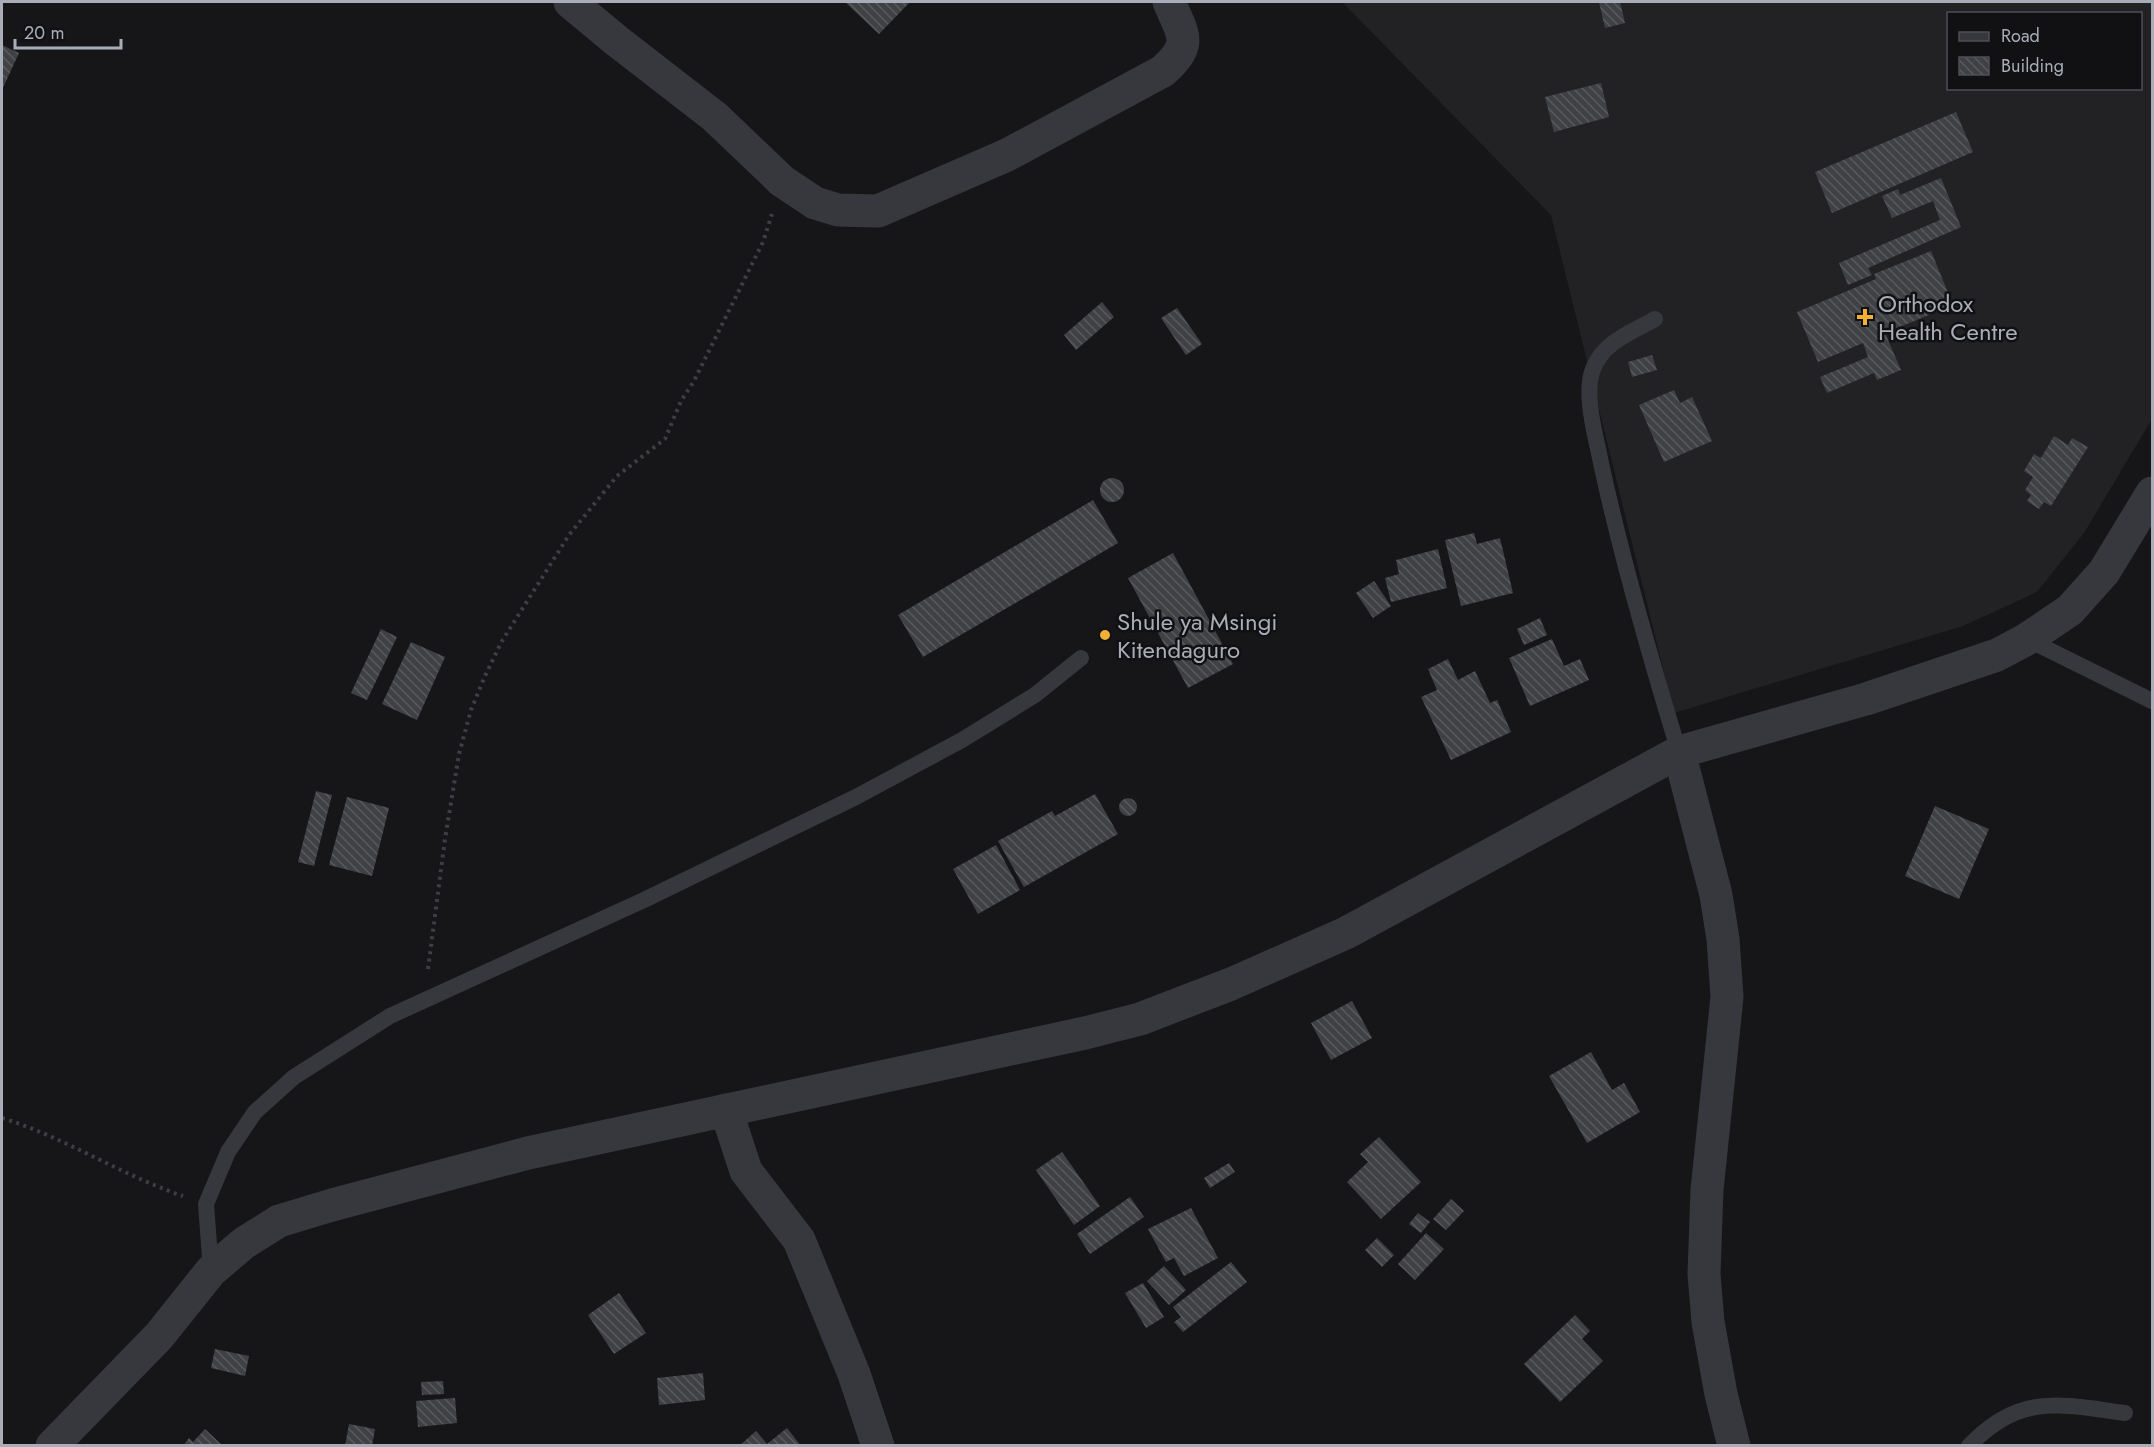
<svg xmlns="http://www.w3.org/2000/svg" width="2154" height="1447" viewBox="0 0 2154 1447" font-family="Jost,sans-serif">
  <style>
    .built { fill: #222225; fill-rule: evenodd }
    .building { fill: url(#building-back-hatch) }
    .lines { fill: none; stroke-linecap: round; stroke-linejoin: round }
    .path { stroke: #3d3f44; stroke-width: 4; stroke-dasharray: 3 4.5; stroke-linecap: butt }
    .lane { stroke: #37383d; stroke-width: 16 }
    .street { stroke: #37383d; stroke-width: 33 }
    .poi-dot { fill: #f2b134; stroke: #111113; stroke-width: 2 }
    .labels { text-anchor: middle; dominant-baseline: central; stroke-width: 5; stroke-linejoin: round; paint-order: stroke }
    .poi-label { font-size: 24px; fill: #a8adb8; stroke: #111113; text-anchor: start }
  </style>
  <defs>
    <pattern id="building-back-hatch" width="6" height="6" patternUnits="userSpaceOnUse" patternTransform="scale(1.5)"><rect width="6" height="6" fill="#404145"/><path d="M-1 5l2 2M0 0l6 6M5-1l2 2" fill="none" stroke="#595a5e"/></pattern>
  </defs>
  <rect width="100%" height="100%" fill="#161618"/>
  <path class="built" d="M 1342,2 L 2152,2 L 2152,419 L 2084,533 L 2037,592 L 1963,626 L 1674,713 L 1551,215 ZM 1948,14 L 2140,14 L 2140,88 L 1948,88 Z"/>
  <g class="building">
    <path d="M 845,2 L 910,2 L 879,34 Z"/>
    <path d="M 1599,2 L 1620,2 L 1625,23 L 1605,28 Z"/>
    <path d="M 2,45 L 19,53 L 2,90 Z"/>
    <path d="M 1601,83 L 1609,117 L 1554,132 L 1545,97 Z"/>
    <path d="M 1956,112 L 1973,152 L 1832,213 L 1815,172 Z"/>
    <path d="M 1941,178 L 1961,227 L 1868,268 L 1872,275 L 1848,285 L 1839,263 L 1940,220 L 1933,201 L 1892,218 L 1882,196 L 1898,189 L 1900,195 Z"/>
    <path d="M 1931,251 L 1953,305 L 1885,333 L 1901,370 L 1877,380 L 1874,373 L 1827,393 L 1820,377 L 1868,357 L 1863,343 L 1818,362 L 1797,312 L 1876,279 L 1874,274 Z"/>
    <path d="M 1102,302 L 1114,317 L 1076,350 L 1064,335 Z"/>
    <path d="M 1177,308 L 1202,344 L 1186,355 L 1161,318 Z"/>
    <path d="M 1652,355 L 1657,370 L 1632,377 L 1628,362 Z"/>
    <path d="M 1674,390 L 1680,403 L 1692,397 L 1712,441 L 1664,462 L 1639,405 Z"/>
    <path d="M 2054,436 L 2068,445 L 2072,438 L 2088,447 L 2051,506 L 2044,502 L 2039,509 L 2027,501 L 2031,495 L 2025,490 L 2033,477 L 2024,471 L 2034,454 L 2041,458 Z"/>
    <circle cx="1112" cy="490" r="12"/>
    <path d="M 1093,500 L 1118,543 L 923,657 L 898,615 Z"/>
    <path d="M 1474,533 L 1477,544 L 1500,538 L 1513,593 L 1461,606 L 1445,540 Z"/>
    <path d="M 1438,549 L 1447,588 L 1391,602 L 1385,578 L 1399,574 L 1396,560 Z"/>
    <path d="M 1173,553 L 1233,664 L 1188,688 L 1128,578 Z"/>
    <path d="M 1374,581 L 1391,606 L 1373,618 L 1356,593 Z"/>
    <path d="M 1540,618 L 1547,635 L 1524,645 L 1517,629 Z"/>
    <path d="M 381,629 L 397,637 L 367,700 L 351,693 Z"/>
    <path d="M 1552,639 L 1564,666 L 1580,659 L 1589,680 L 1530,706 L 1509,658 Z"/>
    <path d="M 411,642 L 445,657 L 417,720 L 382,704 Z"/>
    <path d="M 1448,659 L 1458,680 L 1475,671 L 1490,703 L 1497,700 L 1511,732 L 1451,760 L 1421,697 L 1437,690 L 1428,669 Z"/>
    <path d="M 316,791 L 332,795 L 314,866 L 298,862 Z"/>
    <path d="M 1095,794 L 1118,834 L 1024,887 L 998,841 L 1052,811 L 1055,816 Z"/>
    <path d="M 347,797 L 389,808 L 372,876 L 329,865 Z"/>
    <circle cx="1128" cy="807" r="9"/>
    <path d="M 1935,806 L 1989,829 L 1959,899 L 1905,876 Z"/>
    <path d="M 996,845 L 1020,890 L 978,914 L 953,869 Z"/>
    <path d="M 1352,1001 L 1372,1038 L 1331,1060 L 1311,1023 Z"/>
    <path d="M 1591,1052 L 1612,1090 L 1624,1083 L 1640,1112 L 1587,1143 L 1549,1076 Z"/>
    <path d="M 1379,1137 L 1421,1182 L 1381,1219 L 1347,1182 L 1368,1162 L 1360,1154 Z"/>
    <path d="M 1062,1152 L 1100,1206 L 1074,1225 L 1036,1170 Z"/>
    <path d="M 1229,1163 L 1235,1172 L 1210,1188 L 1204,1178 Z"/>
    <path d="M 1130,1197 L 1144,1217 L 1090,1254 L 1077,1234 Z"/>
    <path d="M 1451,1199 L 1464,1211 L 1446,1230 L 1433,1219 Z"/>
    <path d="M 1191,1208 L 1218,1258 L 1184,1276 L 1174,1258 L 1166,1262 L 1148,1229 Z"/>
    <path d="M 1418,1213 L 1430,1222 L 1421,1233 L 1409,1224 Z"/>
    <path d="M 1426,1233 L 1444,1249 L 1415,1280 L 1398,1264 Z"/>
    <path d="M 1377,1238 L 1394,1255 L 1382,1267 L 1365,1250 Z"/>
    <path d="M 1231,1262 L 1247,1282 L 1183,1332 L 1174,1322 L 1181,1317 L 1173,1307 Z"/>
    <path d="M 1164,1266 L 1186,1290 L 1169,1305 L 1147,1281 Z"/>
    <path d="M 1143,1283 L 1164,1317 L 1146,1328 L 1125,1293 Z"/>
    <path d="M 619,1293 L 646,1333 L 614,1354 L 588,1315 Z"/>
    <path d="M 1575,1315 L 1590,1331 L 1582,1339 L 1603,1361 L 1560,1402 L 1524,1364 Z"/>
    <path d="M 215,1349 L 249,1356 L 245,1376 L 211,1368 Z"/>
    <path d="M 703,1373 L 705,1400 L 659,1405 L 657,1378 Z"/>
    <path d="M 443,1381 L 444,1394 L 422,1395 L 421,1382 Z"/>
    <path d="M 455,1398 L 457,1423 L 418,1427 L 416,1401 Z"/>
    <path d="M 349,1424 L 375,1429 L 372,1446 L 345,1446 Z"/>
    <path d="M 787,1428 L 801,1446 L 739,1446 L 756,1431 L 767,1444 Z"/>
    <path d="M 205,1429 L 223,1446 L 183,1446 L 189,1438 L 193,1442 Z"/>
  </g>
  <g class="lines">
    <g class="path">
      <path d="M 428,969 L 445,839 L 459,754 L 471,710 L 485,676 L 502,641 L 569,535 L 617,476 L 665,439 L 681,401 L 694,381 L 763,242 L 772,214"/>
      <path d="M 2,1118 C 64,1137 121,1175 183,1196"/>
    </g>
    <g class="lane">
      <path d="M 1655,319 C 1632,332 1603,342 1593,369 C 1583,394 1596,437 1601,463 C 1622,561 1650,657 1679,752"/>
      <path d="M 2027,639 L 2152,701"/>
      <path d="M 211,1271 L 206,1204 L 228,1152 L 255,1112 L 294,1077 L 390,1016 L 644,900 L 856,797 L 962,740 L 1035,695 L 1081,658"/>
      <path d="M 1969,1446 C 2019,1393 2059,1404 2125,1413"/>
    </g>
    <g class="street">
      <path d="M 570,2 L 617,41 L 715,117 L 782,181 L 815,203 L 838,210 L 878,211 L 1007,155 L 1163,71 C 1194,43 1183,35 1169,2"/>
      <path d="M 1679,752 L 1716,895 L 1723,939 L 1727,997 L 1707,1190 L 1704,1274 L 1708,1322 L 1721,1394 L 1734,1446"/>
      <path d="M 726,1110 L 746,1171 L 799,1240 L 854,1374 L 878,1446"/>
      <path d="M 52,1446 L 159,1336 L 211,1271 L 244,1243 L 279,1221 L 332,1205 L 528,1153 L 1085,1033 L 1140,1019 L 1231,984 L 1346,933 L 1679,752 L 1866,699 L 1997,655 L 2027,639 L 2070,610 L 2104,572 L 2152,493"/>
    </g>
  </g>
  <g class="poi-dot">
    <path d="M1862 308h6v6h6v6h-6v6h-6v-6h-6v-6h6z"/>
    <circle cx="1105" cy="635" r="6"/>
  </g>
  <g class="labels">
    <g class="poi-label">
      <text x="1878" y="303">Orthodox<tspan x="1878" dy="28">Health Centre</tspan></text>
      <text x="1117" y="621">Shule ya Msingi<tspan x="1117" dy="28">Kitendaguro</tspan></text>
    </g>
  </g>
  <rect width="2154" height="1447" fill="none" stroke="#a8adb8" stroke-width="6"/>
  <rect x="1947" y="12" width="195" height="78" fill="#111113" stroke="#4d4f55" stroke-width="1.5"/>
  <rect x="1959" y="32" width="30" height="9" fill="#37383d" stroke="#4d4f55" stroke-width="1.5"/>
  <text x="2001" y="42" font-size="18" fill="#a8adb8">Road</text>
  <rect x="1959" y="57" width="30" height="18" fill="url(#building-back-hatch)" stroke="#4d4f55" stroke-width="1.5"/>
  <text x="2001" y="72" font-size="18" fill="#a8adb8">Building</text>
  <path d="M15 39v9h106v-9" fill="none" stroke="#a8adb8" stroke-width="3"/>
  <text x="24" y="39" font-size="18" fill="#a8adb8" stroke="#111113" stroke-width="4.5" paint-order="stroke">20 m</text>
</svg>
